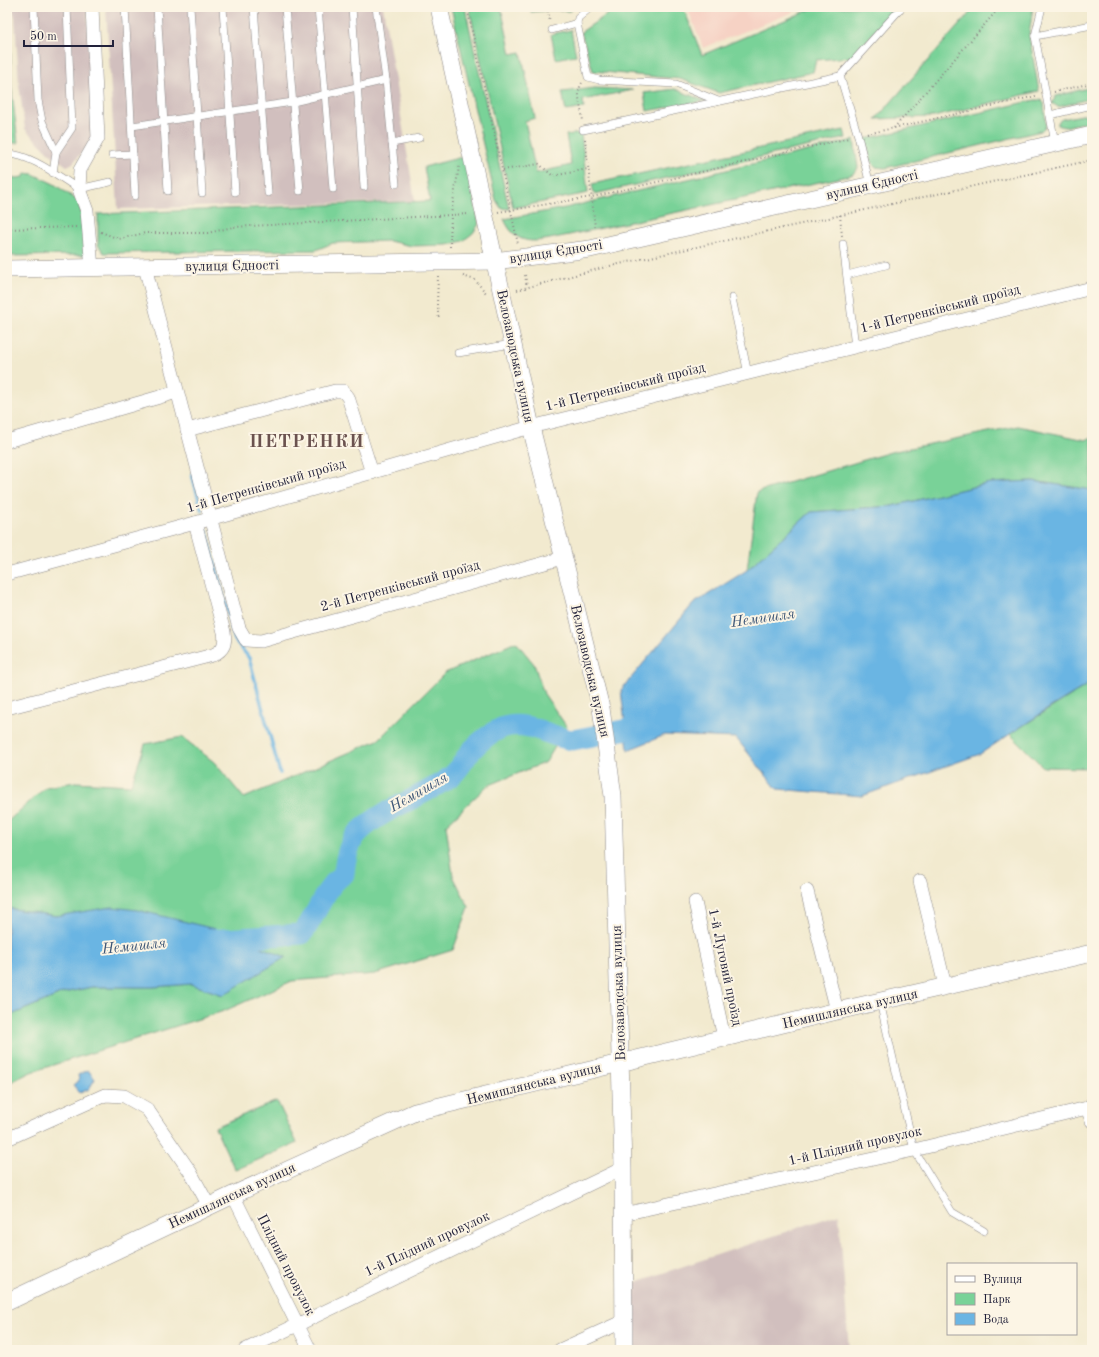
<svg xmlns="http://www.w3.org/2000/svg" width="1099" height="1357" viewBox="0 0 1099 1357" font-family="'Old Standard TT',serif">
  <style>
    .built { fill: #f6d2c4 }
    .industrial { fill: #d1bfbe }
    .green { fill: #79d298; stroke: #4e7a6a }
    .water { fill: #6bb5e3; stroke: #466c8f }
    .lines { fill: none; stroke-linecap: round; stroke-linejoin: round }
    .stream { stroke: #6bb5e3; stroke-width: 3.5 }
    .river { stroke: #6bb5e3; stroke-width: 21 }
    .service-casing { stroke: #8a8685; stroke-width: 8 }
    .minor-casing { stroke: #8a8685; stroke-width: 14 }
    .tertiary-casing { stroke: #8a8685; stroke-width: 18 }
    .path { stroke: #8a8685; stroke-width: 2; stroke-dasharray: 1 3; stroke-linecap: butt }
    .service { stroke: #fff; stroke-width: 7 }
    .minor { stroke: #fff; stroke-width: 13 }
    .tertiary { stroke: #fff; stroke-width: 17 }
    .labels { text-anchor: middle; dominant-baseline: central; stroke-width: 4; stroke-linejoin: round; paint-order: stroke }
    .street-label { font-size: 14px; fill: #22223b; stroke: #fcf5e5 }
    .water-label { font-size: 15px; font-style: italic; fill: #3c5576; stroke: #fcf5e5 }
    .district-label { font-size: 18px; font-weight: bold; letter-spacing: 1px; fill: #6b524f; stroke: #fcf5e5 }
  </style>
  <rect width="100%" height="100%" fill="#fcf5e5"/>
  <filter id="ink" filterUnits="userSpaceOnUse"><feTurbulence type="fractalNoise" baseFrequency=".025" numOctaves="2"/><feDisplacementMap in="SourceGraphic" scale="8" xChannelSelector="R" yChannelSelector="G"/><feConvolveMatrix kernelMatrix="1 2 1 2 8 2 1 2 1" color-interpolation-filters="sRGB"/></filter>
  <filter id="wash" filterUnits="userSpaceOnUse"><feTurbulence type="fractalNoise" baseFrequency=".012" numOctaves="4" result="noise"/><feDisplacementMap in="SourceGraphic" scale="16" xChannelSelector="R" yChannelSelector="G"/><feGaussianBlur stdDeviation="0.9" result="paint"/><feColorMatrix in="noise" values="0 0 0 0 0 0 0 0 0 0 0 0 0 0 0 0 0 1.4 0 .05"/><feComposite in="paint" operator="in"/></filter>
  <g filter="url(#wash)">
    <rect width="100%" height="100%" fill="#f2eacf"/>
    <path class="built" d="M 687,7 L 806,7 L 703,48 Z"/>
    <g class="industrial">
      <path d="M 12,7 L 87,7 L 94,138 L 73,163 L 67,166 L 49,153 L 25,129 L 19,85 L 15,17 Z"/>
      <path d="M 106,7 L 383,7 L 415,201 L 118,209 Z"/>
      <path d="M 839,1214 L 849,1350 L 629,1350 L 627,1285 Z"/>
    </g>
    <g class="green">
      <path d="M 7,7 L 10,16 L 11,84 L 18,143 L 7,143 Z"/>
      <path d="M 451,7 L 465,7 L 509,209 L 501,208 L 496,200 Z"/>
      <path d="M 469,7 L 501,7 L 511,54 L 521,52 L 535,118 L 525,121 L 536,173 L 571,165 L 566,135 L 581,133 L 588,193 L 513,208 Z"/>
      <path d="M 530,7 L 575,7 L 570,11 L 552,10 L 531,12 Z"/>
      <path d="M 618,7 L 683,7 L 702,55 L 816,7 L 897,7 L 852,57 L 816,60 L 813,72 L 719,93 L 680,79 L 593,71 L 581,32 Z"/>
      <path d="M 975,7 L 1033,7 L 1029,35 L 1039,91 L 934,117 L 876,119 Z"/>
      <path d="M 571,30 L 576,55 L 556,59 L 551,34 Z"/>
      <path d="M 1092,87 L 1092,98 L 1058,107 L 1052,103 L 1056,96 Z"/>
      <path d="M 595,88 L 633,90 L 583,100 L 584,108 L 566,111 L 562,92 Z"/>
      <path d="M 675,89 L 705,101 L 647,111 L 644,93 Z"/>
      <path d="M 1035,100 L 1041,100 L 1044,103 L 1046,126 L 1041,131 L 885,168 L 875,167 L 870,159 L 865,139 Z"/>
      <path d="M 1092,113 L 1092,121 L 1064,127 L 1058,125 L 1058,122 L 1062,119 Z"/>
      <path d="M 844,130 L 846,138 L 594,194 L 592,184 Z"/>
      <path d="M 854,140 L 858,168 L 853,174 L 848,176 L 569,235 C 541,240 518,251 504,219 L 565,208 Z"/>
      <path d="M 466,156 L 479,224 L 473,233 L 463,241 L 447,245 L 412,246 L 389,241 L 333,243 L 316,250 L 104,253 L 98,245 L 98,214 L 430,201 L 424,167 Z"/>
      <path d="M 25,173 L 33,174 L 54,184 L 77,200 L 81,211 L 85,255 L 7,256 L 7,179 L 24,177 Z"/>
      <path d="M 1018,426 L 1086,440 L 1092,437 L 1092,490 L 1033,481 L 990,483 L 892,506 L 811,512 L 747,570 L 757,492 L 891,452 Z"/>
      <path d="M 516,642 L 534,664 L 544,694 L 567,727 L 546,762 L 487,786 L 446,825 L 453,876 L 469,907 L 453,950 L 375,974 L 292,981 L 224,1011 L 31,1072 L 7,1084 L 7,1017 L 63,993 L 92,987 L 153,987 L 191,984 L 223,995 L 83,913 L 56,916 L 7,908 L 7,822 L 46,787 L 75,782 L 131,785 L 145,744 L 182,737 L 214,762 L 244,798 L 378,740 L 445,673 Z"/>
      <path d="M 1092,682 L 1092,768 L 1043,767 L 1010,734 Z"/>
      <path d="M 277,1101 L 297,1143 L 235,1170 L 215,1127 Z"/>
    </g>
    <g class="water">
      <path d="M 1033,481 L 1092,490 L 1092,682 L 1054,705 L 980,754 L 862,796 L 777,789 L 736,738 L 665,735 L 628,750 L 621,690 L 693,604 L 747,570 L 811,512 L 892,506 L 990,483 Z"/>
      <path d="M 112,907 L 137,910 L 215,929 L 286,957 L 223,995 L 191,984 L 153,987 L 92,987 L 63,993 L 7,1017 L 7,908 L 56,916 Z"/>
      <path d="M 88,1070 L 95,1079 L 89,1089 L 80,1093 L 73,1085 L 79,1080 L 78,1075 Z"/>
    </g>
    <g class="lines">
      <g class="stream">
        <path d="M 192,474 L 202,511"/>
        <path d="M 206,530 L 235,640 L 249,658 L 280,773"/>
      </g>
      <path class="river" d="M 208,940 L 302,934 C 317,915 324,887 344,874 C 345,860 349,842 359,832 C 386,807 421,798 450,777 C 459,771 464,759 471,751 C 480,741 496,728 509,726 C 532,722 551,738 573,740 L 628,729 L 640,723 L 648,713"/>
    </g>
  </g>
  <g filter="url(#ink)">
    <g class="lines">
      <defs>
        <g id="service">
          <path d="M 34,7 L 38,100 L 42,121 L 56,152"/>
          <path d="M 125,7 L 135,196"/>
          <path d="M 157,7 L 168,191"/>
          <path d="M 190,7 L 202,193"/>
          <path d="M 223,7 L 235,192"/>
          <path d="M 254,7 L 268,193"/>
          <path d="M 285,7 L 300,191"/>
          <path d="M 318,7 L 333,189"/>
          <path d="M 352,7 L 364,187"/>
          <path d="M 376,7 L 386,80 L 396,184"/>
          <path d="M 591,7 L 578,18 L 577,23 L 588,77 L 599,80 L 676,84 L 718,101"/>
          <path d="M 552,30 L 577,23"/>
          <path d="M 1035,36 L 1042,7"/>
          <path d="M 1050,115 L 1092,105"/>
          <path d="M 132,126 L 293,102 L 386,80"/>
          <path d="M 583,130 L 840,76"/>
          <path d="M 392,143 L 419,138"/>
          <path d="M 1055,143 L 1035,36 L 1092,25"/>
          <path d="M 7,154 C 31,154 59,177 79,189 L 110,182"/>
          <path d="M 112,155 L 133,154"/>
          <path d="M 53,173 L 56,152 L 72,128 L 67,7"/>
          <path d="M 870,185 L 858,136 L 840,76 L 902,7"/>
          <path d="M 843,244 L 855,347"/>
          <path d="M 847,275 L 886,265"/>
          <path d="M 732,298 L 748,374"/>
          <path d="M 458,353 L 512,344"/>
          <path d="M 880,1002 L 914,1150 L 952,1212 L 984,1231"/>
        </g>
        <g id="minor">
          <path d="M 92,7 L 98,138 L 80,170 L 79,189 L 87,211 L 92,268"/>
          <path d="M 145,267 L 239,628 L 246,640 L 261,641 L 563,558"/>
          <path d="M 187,430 L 335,391 L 343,391 L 348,397 L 372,473"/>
          <path d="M 7,441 L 177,392"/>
          <path d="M 7,574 L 195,523 L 531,427 L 1092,288"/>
          <path d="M 7,708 L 213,655 C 224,650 226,643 224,632 L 195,523"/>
          <path d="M 920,881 L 945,986"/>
          <path d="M 807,891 L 837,1011"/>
          <path d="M 695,902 L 724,1038"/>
          <path d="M 1087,1108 L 1092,1121"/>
          <path d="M 7,1139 L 105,1095 L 124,1096 L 147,1109 L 191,1173 L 209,1206"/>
          <path d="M 233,1195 L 310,1350"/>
          <path d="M 623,1214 L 914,1150 L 1087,1108 L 1092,1104"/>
          <path d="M 245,1350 L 623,1168"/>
          <path d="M 560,1350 L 624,1321"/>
        </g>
        <g id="tertiary">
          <path d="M 439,7 L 531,427 L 601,708 L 613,796 L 623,1168 L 624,1350"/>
          <path d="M 7,269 L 494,261 L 590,249 L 1092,135"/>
          <path d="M 7,1302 L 233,1195 L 415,1112 L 837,1011 L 1092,953"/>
        </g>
      </defs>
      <use href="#service" class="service-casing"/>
      <use href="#minor" class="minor-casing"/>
      <use href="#tertiary" class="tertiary-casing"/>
      <g class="path">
        <path d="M 467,7 L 518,244"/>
        <path d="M 547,7 L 550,21"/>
        <path d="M 582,83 C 575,92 582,110 583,121"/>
        <path d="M 1054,92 L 1092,83"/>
        <path d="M 894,128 L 1000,7"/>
        <path d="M 867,134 L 1036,96"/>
        <path d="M 585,139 L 595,227"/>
        <path d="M 503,170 L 539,164 L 553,176 L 588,169"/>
        <path d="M 498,212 L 592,197 L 849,138"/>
        <path d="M 840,215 L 842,236"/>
        <path d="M 7,229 L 76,227"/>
        <path d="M 101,232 L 119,239 L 145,233 L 208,233 L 233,227 L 469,214"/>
        <path d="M 450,247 L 451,214 L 459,167"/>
        <path d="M 525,275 L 527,287"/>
        <path d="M 438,276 L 437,305 L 439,319"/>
        <path d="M 463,276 L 475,280 L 486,293"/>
        <path d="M 517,290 L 610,266 L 1092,160"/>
      </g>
      <use href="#service" class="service"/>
      <use href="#minor" class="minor"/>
      <use href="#tertiary" class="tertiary"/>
    </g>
  </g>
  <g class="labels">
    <g class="street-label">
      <text transform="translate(872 185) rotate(-13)">вулиця Єдності</text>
      <text transform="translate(556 252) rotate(-9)">вулиця Єдності</text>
      <text transform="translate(232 266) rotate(-1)">вулиця Єдності</text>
      <text transform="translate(940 309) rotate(-14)">1-й Петренківський проїзд</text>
      <text transform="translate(515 356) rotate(78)">Велозаводська вулиця</text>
      <text transform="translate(625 387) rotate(-14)">1-й Петренківський проїзд</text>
      <text transform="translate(266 486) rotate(-16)">1-й Петренківський проїзд</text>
      <text transform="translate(400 586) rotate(-15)">2-й Петренківський проїзд</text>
      <text transform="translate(590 671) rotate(77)">Велозаводська вулиця</text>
      <text transform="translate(725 967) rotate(78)">1-й Луговий проїзд</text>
      <text transform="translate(619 993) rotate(-92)">Велозаводська вулиця</text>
      <text transform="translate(850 1009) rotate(-13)">Немишлянська вулиця</text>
      <text transform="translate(534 1084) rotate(-14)">Немишлянська вулиця</text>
      <text transform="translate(855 1146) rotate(-13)">1-й Плідний провулок</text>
      <text transform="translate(232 1196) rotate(-25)">Немишлянська вулиця</text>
      <text transform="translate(427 1244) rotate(-25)">1-й Плідний провулок</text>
      <text transform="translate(286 1265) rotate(63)">Плідний провулок</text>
    </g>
    <g class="water-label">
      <text transform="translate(763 619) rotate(-8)">Немишля</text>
      <text transform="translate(419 793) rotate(-30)">Немишля</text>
      <text transform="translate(134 947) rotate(-6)">Немишля</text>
    </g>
    <g class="district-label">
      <text x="307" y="442">ПЕТРЕНКИ</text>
    </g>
  </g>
  <rect width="1099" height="1357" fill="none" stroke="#fcf5e5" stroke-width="24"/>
  <rect x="947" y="1263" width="130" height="72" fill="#fcf5e5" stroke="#a5a1a1"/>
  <rect x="955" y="1276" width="20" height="6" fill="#ffffff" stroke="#a5a1a1"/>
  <text x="983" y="1283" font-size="12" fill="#22223b">Вулиця</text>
  <rect x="955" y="1293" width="20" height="12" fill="#79d298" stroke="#a5a1a1"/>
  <text x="983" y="1303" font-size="12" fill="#22223b">Парк</text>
  <rect x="955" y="1313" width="20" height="12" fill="#6bb5e3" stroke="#a5a1a1"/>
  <text x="983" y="1323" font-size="12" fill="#22223b">Вода</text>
  <path d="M24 40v6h89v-6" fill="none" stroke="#22223b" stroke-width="2"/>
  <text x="30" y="40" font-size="12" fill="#22223b" stroke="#fcf5e5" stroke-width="3" paint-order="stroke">50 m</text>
</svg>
